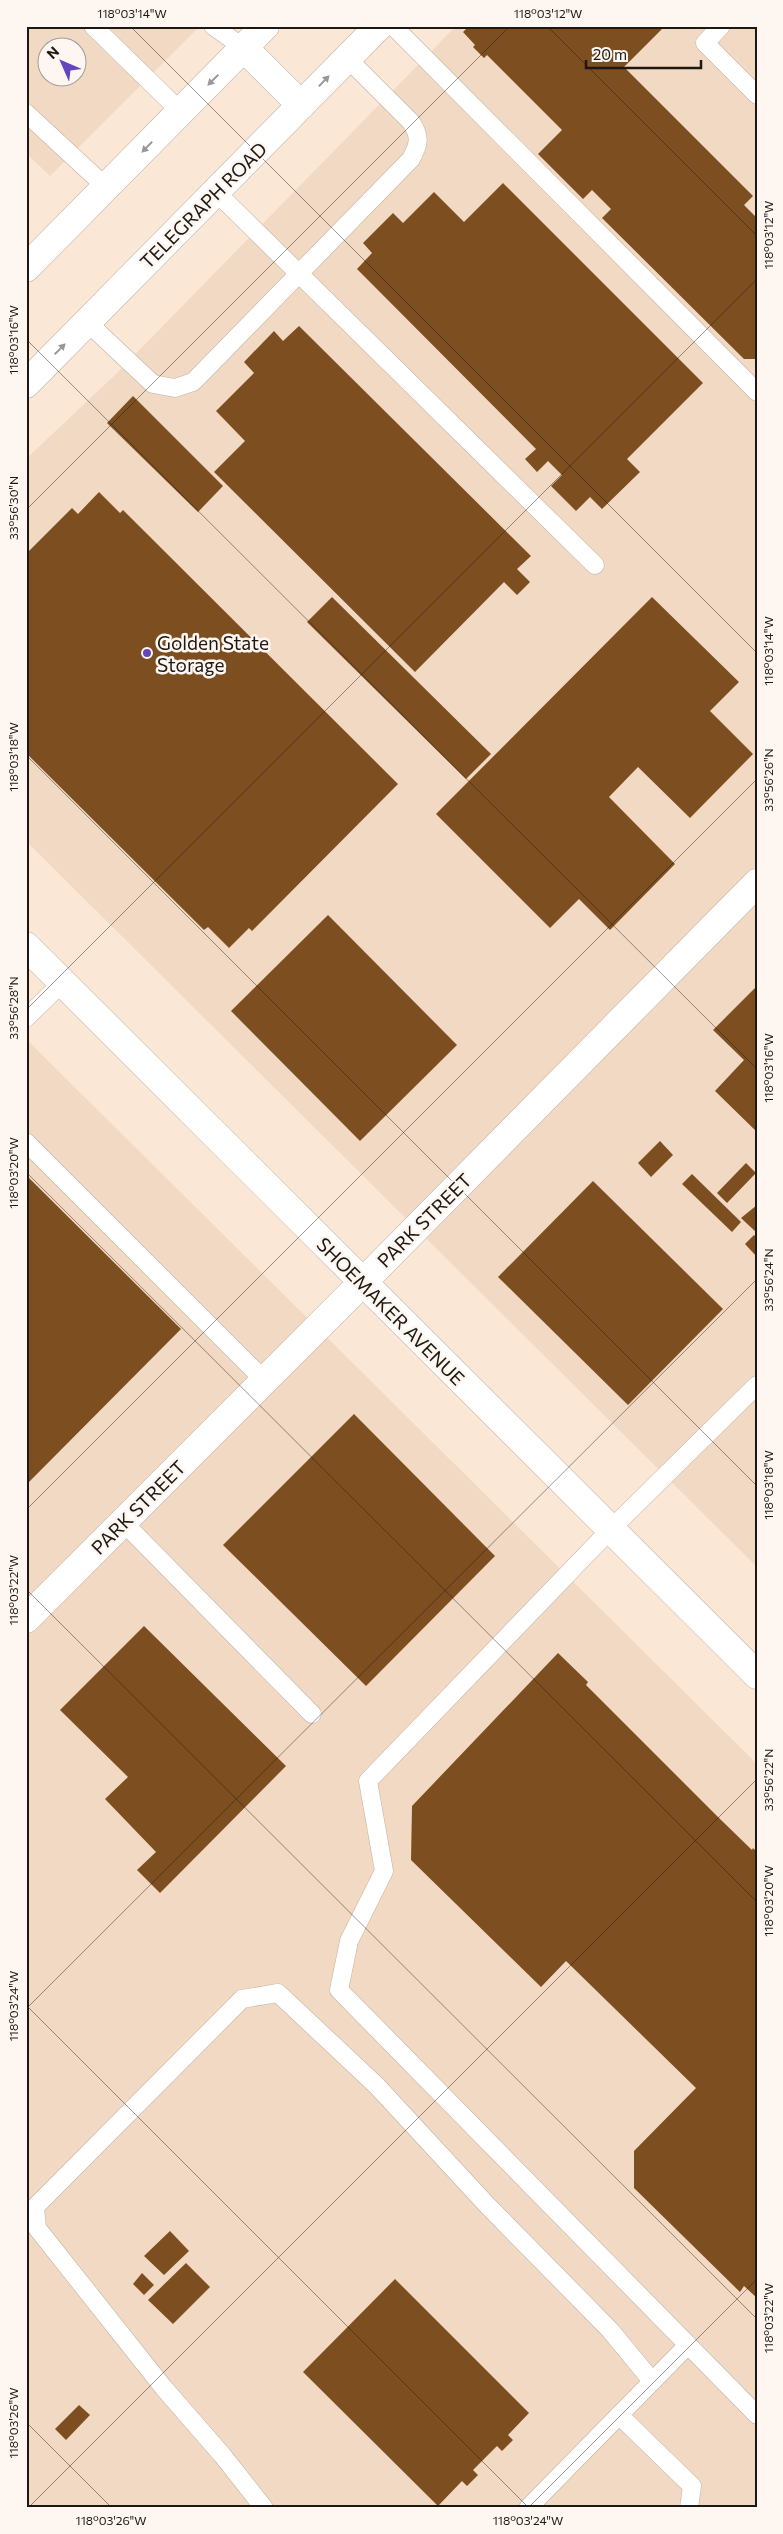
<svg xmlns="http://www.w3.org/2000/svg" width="783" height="2534" viewBox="0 0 783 2534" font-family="Commissioner,sans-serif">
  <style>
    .built { fill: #f2d9c3; fill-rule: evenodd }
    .building { fill: #7c4e20 }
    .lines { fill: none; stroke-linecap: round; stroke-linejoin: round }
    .lane-casing { stroke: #c3b0a1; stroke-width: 19 }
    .street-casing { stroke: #c3b0a1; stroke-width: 29 }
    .secondary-casing { stroke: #c3b0a1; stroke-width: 29 }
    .primary-casing { stroke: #c3b0a1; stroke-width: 29 }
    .lane { stroke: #fff; stroke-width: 18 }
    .street { stroke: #fff; stroke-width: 28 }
    .secondary { stroke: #fff; stroke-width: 28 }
    .primary { stroke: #fff; stroke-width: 28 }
    .oneway { fill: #9a9794 }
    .ticks { fill: none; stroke: #1e1812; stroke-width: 1; stroke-opacity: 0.45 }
    .poi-dot { fill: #6346be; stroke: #fef6f0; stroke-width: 2 }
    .labels { text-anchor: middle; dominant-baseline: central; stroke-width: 5; stroke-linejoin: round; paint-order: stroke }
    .street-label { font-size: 19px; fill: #1e1812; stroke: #fef6f0 }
    .poi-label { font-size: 19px; fill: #1e1812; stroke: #fef6f0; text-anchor: start }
    .neatline { fill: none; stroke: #1e1812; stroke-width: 2 }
    .ticks-label { font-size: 12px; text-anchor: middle; fill: #1e1812 }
  </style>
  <rect width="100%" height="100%" fill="#fae7d6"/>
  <g class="built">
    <path d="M 26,26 L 200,26 L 50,176 L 26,153 ZM 48,48 L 78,48 L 78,78 L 48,78 Z"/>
    <path d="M 456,26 L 757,26 L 757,1567 L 26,841 L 26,459 L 116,374 Z"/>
    <path d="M 26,1039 L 757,1764 L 757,2508 L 26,2508 Z"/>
  </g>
  <g class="building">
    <path d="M 469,26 L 665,26 L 624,67 L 753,196 L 744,205 L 757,218 L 757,359 L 744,359 L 602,218 L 611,209 L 592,190 L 583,199 L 538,154 L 562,130 L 487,55 L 484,58 L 473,47 L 475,45 L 463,32 Z"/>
    <path d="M 503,183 L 703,383 L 627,459 L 640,472 L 602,509 L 590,497 L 576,511 L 551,486 L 562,475 L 548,461 L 537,472 L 525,459 L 536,449 L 357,269 L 372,253 L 363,243 L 393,213 L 403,223 L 434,192 L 464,222 Z"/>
    <path d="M 299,326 L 531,556 L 517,569 L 530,582 L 517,595 L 504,582 L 415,672 L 214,472 L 245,441 L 216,411 L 254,373 L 244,362 L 274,331 L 283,341 Z"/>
    <path d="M 133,396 L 223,486 L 198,512 L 107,423 Z"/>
    <path d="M 99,492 L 120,513 L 123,510 L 398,784 L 252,931 L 249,928 L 229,948 L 208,927 L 204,930 L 26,753 L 26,554 L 72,508 L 78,514 Z"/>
    <path d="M 332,597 L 491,754 L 466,779 L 307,622 Z"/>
    <path d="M 652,597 L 739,682 L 710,711 L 753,754 L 690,818 L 638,767 L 609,797 L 675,864 L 610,930 L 579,899 L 550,928 L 436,814 Z"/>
    <path d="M 328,915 L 457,1045 L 360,1141 L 231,1011 Z"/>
    <path d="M 757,986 L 757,1132 L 715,1091 L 744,1060 L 713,1030 Z"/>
    <path d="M 660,1141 L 673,1155 L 651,1177 L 638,1163 Z"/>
    <path d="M 746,1163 L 756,1173 L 727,1203 L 717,1193 Z"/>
    <path d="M 692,1174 L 741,1222 L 732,1232 L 682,1184 Z"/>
    <path d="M 26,1175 L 181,1329 L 26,1485 Z"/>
    <path d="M 593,1181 L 723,1309 L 628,1405 L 498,1277 Z"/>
    <path d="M 757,1205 L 757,1233 L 741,1218 Z"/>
    <path d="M 754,1235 L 757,1238 L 757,1257 L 745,1244 Z"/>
    <path d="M 354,1414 L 495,1556 L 366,1686 L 223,1545 Z"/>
    <path d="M 144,1626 L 286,1766 L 160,1893 L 137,1870 L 156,1852 L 105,1799 L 128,1777 L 60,1710 Z"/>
    <path d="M 558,1653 L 588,1682 L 586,1685 L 720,1819 L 752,1850 L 753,1848 L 757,1852 L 757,2298 L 744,2286 L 740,2292 L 634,2188 L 634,2151 L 696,2088 L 566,1961 L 541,1987 L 411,1860 L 412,1806 Z"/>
    <path d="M 170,2231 L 189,2251 L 164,2275 L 144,2256 Z"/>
    <path d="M 186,2263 L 210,2287 L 173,2324 L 148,2300 Z"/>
    <path d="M 142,2273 L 154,2285 L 144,2295 L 133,2284 Z"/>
    <path d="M 395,2279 L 529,2413 L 508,2435 L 513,2440 L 502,2451 L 497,2446 L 473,2470 L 478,2475 L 467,2486 L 462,2481 L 438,2506 L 303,2372 Z"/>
    <path d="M 79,2405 L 90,2415 L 66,2440 L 55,2429 Z"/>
  </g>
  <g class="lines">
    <defs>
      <g id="lane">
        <path d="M 93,26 L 181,112"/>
        <path d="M 213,26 L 244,48"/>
        <path d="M 393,26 L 757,392"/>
        <path d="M 721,26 L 705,43 L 757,95"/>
        <path d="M 26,113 L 107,188"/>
        <path d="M 216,192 L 595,565"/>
        <path d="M 87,322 L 153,384 L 175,388 L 193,382 L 411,159 C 419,144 421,137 411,122 L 347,58"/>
        <path d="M 26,1018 L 63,982"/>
        <path d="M 26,1142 L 265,1381"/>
        <path d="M 757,1385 L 610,1530 L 368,1781 L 384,1871 L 349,1941 L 339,1990 L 757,2415"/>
        <path d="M 123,1522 L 312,1714"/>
        <path d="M 619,2415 L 692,2486 L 689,2508"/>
        <path d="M 264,2508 L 223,2456 L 163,2387 L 37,2228 L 35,2207 L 242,1999 L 278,1993 L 377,2086 L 487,2205 L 610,2330 L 652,2381"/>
        <path d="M 528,2508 L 688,2345"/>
      </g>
      <path id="street" d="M 26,1619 L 362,1283 L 757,883"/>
      <path id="secondary" d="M 26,946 L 757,1675"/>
      <g id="primary">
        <path d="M 244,48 L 301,105"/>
        <path d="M 26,268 L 265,26"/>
        <path d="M 26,384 L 379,26"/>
      </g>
    </defs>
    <use href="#lane" class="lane-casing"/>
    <use href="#street" class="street-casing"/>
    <use href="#secondary" class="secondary-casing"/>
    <use href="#primary" class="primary-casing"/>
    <use href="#lane" class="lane"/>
    <use href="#street" class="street"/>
    <use href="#secondary" class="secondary"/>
    <use href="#primary" class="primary"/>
  </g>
  <defs><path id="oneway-solid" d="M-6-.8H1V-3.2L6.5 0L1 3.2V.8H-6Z" transform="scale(1.25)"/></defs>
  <g class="oneway">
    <use href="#oneway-solid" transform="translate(213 80) rotate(135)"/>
    <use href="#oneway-solid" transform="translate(324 81) rotate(-46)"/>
    <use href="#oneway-solid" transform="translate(147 147) rotate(134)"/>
    <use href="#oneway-solid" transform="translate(60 349) rotate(-45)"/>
  </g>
  <path class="ticks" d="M 130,26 L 757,653M 547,26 L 757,236M 26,339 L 757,1069M 26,510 L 510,26M 26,755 L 757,1486M 26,1010 L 757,279M 26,1172 L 757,1902M 26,1510 L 757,779M 26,1589 L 757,2319M 26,2005 L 529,2508M 26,2009 L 757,1279M 26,2422 L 112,2508M 28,2508 L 757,1779M 528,2508 L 757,2279"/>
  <circle class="poi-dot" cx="147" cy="653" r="5"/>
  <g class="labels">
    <g class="street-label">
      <text transform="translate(203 205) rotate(-45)">TELEGRAPH ROAD</text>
      <text transform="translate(424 1220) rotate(-45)">PARK STREET</text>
      <text transform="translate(391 1311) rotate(45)">SHOEMAKER AVENUE</text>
      <text transform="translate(138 1507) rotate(-45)">PARK STREET</text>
    </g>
    <g class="poi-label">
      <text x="157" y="642">Golden State<tspan x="157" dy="22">Storage</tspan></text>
    </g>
  </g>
  <rect width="783" height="2534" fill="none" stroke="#fef6f0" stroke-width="55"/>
  <g transform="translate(62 62) rotate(315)"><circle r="24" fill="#fef6f0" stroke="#a49d97"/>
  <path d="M0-4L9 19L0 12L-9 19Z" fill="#6346be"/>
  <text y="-8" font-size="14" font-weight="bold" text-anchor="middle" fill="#1e1812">N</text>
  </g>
  <path d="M586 60v8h115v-8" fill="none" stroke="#1e1812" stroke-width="2.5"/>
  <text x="593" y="60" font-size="15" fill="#1e1812" stroke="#fef6f0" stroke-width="4" paint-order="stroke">20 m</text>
  <rect x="28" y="28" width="728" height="2478" class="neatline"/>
  <g class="ticks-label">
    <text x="132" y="18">118°03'14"W</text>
    <text x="548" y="18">118°03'12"W</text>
    <text transform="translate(769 235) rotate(-90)" y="4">118°03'12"W</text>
    <text transform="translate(14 340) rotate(-90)" y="4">118°03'16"W</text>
    <text transform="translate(14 508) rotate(-90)" y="4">33°56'30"N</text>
    <text transform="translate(769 651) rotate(-90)" y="4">118°03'14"W</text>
    <text transform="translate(14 757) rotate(-90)" y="4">118°03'18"W</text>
    <text transform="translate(769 780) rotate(-90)" y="4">33°56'26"N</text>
    <text transform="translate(14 1008) rotate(-90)" y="4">33°56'28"N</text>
    <text transform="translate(769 1068) rotate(-90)" y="4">118°03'16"W</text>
    <text transform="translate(14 1173) rotate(-90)" y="4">118°03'20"W</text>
    <text transform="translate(769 1280) rotate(-90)" y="4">33°56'24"N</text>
    <text transform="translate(769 1485) rotate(-90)" y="4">118°03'18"W</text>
    <text transform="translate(14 1590) rotate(-90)" y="4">118°03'22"W</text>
    <text transform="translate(769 1780) rotate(-90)" y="4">33°56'22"N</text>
    <text transform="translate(769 1901) rotate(-90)" y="4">118°03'20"W</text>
    <text transform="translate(14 2006) rotate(-90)" y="4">118°03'24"W</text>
    <text transform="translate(769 2318) rotate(-90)" y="4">118°03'22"W</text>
    <text transform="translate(14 2423) rotate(-90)" y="4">118°03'26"W</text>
    <text x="111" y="2525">118°03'26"W</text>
    <text x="528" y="2525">118°03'24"W</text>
  </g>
</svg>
